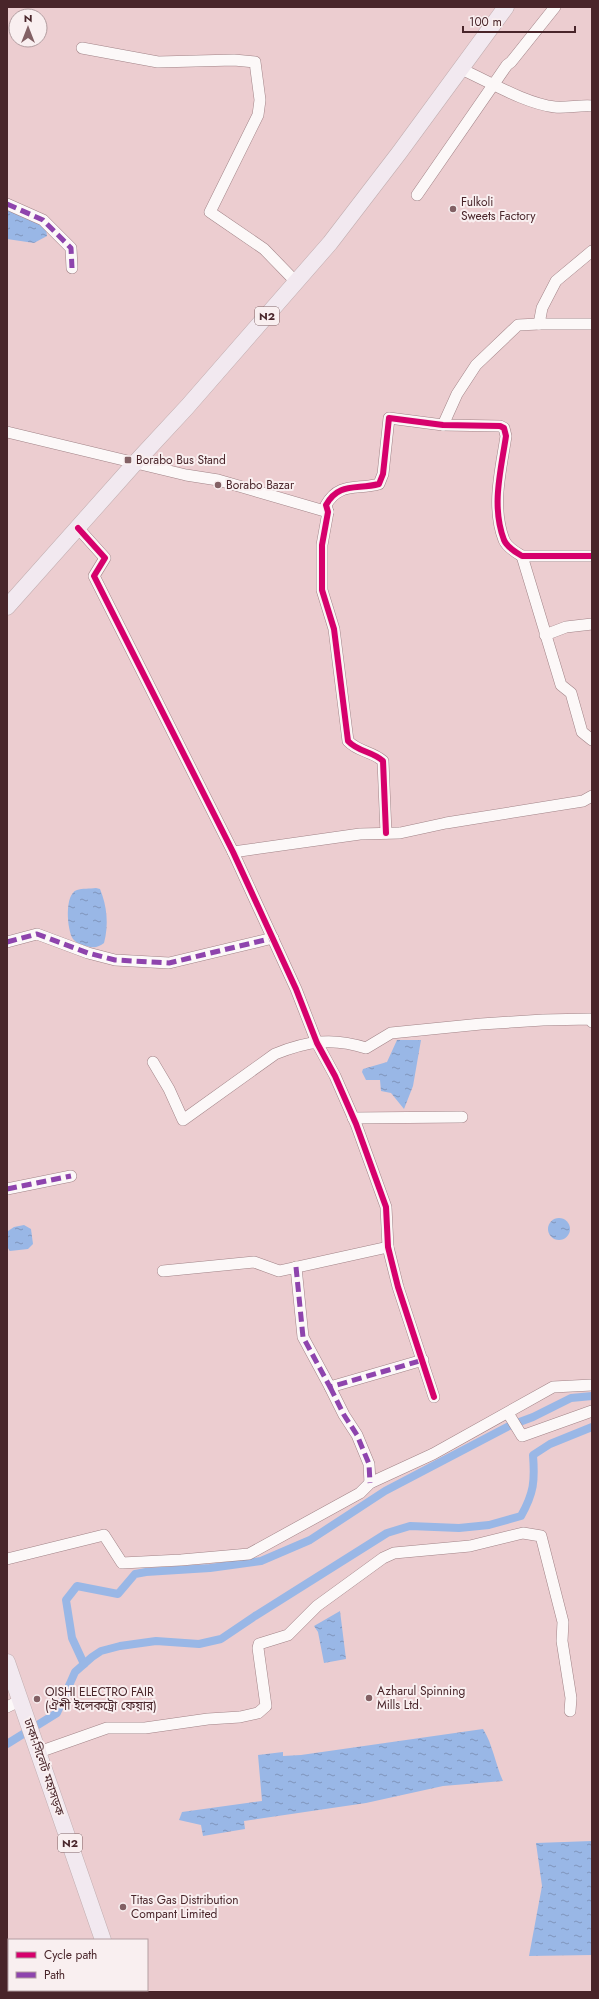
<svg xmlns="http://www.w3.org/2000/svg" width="599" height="1999" viewBox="0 0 599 1999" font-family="Jost,'Noto Sans Bengali',sans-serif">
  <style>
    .water { fill: url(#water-ripples) }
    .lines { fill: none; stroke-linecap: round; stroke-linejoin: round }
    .canal { stroke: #99b7e6; stroke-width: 8 }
    .minor-casing { stroke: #a18387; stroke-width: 12 }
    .highway-casing { stroke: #c2aeb0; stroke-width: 17 }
    .minor { stroke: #fcf8f8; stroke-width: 11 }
    .highway { stroke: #f2e9f0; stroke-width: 16 }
    .quiet { stroke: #8e44ad; stroke-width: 5; stroke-dasharray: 10 5; stroke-linecap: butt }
    .cycleway-casing { stroke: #f9eff0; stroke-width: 8 }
    .cycleway { stroke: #d6006c; stroke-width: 6 }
    .poi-dot { fill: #826064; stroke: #f9eff0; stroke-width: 1.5 }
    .labels { text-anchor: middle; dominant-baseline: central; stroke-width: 4; stroke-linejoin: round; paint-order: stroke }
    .shield { fill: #f9eff0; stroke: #7e6265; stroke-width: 1 }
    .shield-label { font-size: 11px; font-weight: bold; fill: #49252a }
    .poi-label { font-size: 12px; fill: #49252a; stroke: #f9eff0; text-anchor: start }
    .street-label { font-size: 12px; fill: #49252a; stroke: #f9eff0 }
  </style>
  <defs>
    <pattern id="water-ripples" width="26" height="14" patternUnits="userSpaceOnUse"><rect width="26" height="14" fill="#99b7e6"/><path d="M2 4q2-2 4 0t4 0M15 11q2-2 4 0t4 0" fill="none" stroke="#7f95bb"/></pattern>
  </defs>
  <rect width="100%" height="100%" fill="#eccdd0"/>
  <g class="water">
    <path d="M 7,208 L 40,223 L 46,228 L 47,236 L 34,243 L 7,239 Z"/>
    <path d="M 96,888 L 100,889 C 107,906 109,925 104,943 C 100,946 96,948 90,947 C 84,946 77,944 73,939 C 67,930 64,894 77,890 C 82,888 90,889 96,888 Z"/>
    <path d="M 397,1040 L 421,1040 L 413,1086 L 404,1109 L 391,1093 L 381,1091 L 380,1080 L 366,1080 L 362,1072 L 363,1069 L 387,1062 Z"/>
    <circle cx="559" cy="1229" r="11"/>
    <path d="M 24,1225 L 31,1229 L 33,1244 L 28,1249 L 10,1251 L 7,1247 L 8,1231 L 14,1227 Z"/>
    <path d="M 340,1611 L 346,1659 L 324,1663 L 318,1632 L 314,1626 Z"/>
    <path d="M 483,1729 C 493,1745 495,1763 503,1781 L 443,1786 L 366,1803 L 244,1821 L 245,1829 L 203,1836 L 201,1825 L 179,1820 L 182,1812 L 262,1801 L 258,1755 L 283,1752 L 283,1756 L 301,1755 Z"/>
    <path d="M 592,1841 L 592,1955 L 529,1956 L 542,1886 L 536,1843 Z"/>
  </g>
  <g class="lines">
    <g class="canal">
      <path d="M 84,1664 L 72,1638 L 66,1600 L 77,1586 L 118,1594 L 135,1574 L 146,1572 L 210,1568 L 261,1561 L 310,1540 L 385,1491 L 509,1426 L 533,1417 L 571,1398 L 592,1396"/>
      <path d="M 7,1744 L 57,1713 L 75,1672 L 92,1657 L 101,1651 L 120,1646 L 156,1641 L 199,1644 L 221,1639 L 255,1616 L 387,1533 L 410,1526 L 459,1528 L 489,1525 L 521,1516 C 534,1493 535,1481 533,1455 L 550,1444 L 592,1427"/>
    </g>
    <defs>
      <g id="minor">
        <path d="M 82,48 L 158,62 L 234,60 L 255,62 L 260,100 L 258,115 L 210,212 L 264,249 L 296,282"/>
        <path d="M 461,69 C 488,81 526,104 555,107 C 567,108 580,105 592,106"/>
        <path d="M 417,195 L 507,65 L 511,62 L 555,7"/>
        <path d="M 7,204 L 43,220 L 71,248 L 72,268"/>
        <path d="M 539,324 L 542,308 L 556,281 L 592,251"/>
        <path d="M 443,425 L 457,394 L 476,365 L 518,325 L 539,324 L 592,324"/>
        <path d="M 7,432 L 186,475 L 218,480 L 328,512"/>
        <path d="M 78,528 L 105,558 L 94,576 L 233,852 L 296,989 L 317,1043 L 335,1076 L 356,1124 L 386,1207 L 388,1247 L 398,1287 L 434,1397"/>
        <path d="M 522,556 L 561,685 L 571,693 L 582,732 L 592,740"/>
        <path d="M 545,635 L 566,627 L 592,624"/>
        <path d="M 386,833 L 383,761 C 372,751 358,752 348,741 L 334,629 L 322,590 L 322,545 L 328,512 L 326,505 C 339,482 356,490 379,484 L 383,474 L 389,418 L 443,425 L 500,426 L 504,428 L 506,436 C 501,470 491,506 504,540 C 507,547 515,552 522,556 L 592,556"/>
        <path d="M 233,852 L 360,834 L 400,833 L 446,823 L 583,801 L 592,796"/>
        <path d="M 7,942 L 37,934 L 88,953 L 115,960 L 169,963 L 273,938"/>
        <path d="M 153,1062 L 169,1089 L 183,1120 L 275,1054 C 307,1041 333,1037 366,1048 L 391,1033 L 481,1024 L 543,1020 L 590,1019 L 592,1022"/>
        <path d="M 353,1118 L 462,1117"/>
        <path d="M 7,1189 L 71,1176"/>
        <path d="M 296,1267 L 303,1337 L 330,1387 L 423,1360"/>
        <path d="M 163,1271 L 254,1262 L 279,1271 L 388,1247"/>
        <path d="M 330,1387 L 344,1415 L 357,1435 L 369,1464 L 370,1483"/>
        <path d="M 508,1413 L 522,1436 L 592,1411"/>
        <path d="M 7,1559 L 104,1535 L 122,1563 L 181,1560 L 249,1554 L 360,1493 L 370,1483 L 433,1454 L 553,1387 L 592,1385"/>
        <path d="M 7,1707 L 21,1700"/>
        <path d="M 39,1752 L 107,1728 L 145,1728 L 208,1719 L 240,1717 L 258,1713 L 266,1706 L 258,1648 L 259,1644 L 288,1635 L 317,1606 L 383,1558 L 394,1553 L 470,1546 L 523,1533 L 541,1536 L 563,1622 L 562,1641 L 571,1698 L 570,1711"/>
      </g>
      <g id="highway">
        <path d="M 7,607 L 136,462 L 187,407 L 330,243 L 399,153 L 506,7"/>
        <path d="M 7,1662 L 103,1940"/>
        <path d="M 120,1990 L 120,1992"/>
      </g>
    </defs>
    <use href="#minor" class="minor-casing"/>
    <use href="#highway" class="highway-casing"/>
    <use href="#minor" class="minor"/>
    <use href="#highway" class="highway"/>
    <g class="quiet">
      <path d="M 7,204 L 43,220 L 71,248 L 72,268"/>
      <path d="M 7,942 L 37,934 L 88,953 L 115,960 L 169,963 L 273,938"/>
      <path d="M 7,1189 L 71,1176"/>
      <path d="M 296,1267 L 303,1337 L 330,1387 L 423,1360"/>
      <path d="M 330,1387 L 344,1415 L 357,1435 L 369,1464 L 370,1483"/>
    </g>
    <defs>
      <g id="cycleway">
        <path d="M 78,528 L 105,558 L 94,576 L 233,852 L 296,989 L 317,1043 L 335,1076 L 356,1124 L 386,1207 L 388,1247 L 398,1287 L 434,1397"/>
        <path d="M 386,833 L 383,761 C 372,751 358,752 348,741 L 334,629 L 322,590 L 322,545 L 328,512 L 326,505 C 339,482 356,490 379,484 L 383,474 L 389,418 L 443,425 L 500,426 L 504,428 L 506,436 C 501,470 491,506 504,540 C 507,547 515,552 522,556 L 592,556"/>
      </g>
    </defs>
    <use href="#cycleway" class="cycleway-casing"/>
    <use href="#cycleway" class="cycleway"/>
  </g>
  <g class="poi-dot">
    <circle cx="453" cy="209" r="4"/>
    <rect x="124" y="456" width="8" height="8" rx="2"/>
    <circle cx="218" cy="485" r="4"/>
    <circle cx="369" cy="1698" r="4"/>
    <circle cx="37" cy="1699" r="4"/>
    <circle cx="123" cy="1907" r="4"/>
  </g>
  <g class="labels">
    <g class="shield">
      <rect x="255" y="307" width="24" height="18" rx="3"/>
      <rect x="58" y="1834" width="24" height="18" rx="3"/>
    </g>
    <g class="shield-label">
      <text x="267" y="316">N2</text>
      <text x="70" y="1843">N2</text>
    </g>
    <g class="poi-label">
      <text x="461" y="202">Fulkoli<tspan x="461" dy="14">Sweets Factory</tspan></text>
      <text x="136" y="460">Borabo Bus Stand</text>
      <text x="226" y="485">Borabo Bazar</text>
      <text x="377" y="1691">Azharul Spinning<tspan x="377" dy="14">Mills Ltd.</tspan></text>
      <text x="45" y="1692">OISHI ELECTRO FAIR<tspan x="45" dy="14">(ঐশী ইলেকট্রো ফেয়ার)</tspan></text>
      <text x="131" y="1900">Titas Gas Distribution<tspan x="131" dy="14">Compant Limited</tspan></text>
    </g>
    <g class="street-label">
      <text transform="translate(44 1767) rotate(71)">ঢাকা-সিলেট মহাসড়ক</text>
    </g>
  </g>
  <rect width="599" height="1999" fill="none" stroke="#49252a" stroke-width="16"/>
  <rect x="8" y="1939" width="140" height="52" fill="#f9eff0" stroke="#b39ea1"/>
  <rect x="16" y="1952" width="20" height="6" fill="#d6006c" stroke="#b39ea1"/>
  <text x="44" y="1959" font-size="12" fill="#49252a">Cycle path</text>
  <rect x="16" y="1972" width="20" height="6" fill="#8e44ad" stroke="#b39ea1"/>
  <text x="44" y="1979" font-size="12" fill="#49252a">Path</text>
  <g transform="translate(28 28)"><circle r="19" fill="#f9eff0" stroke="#b39ea1"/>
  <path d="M0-3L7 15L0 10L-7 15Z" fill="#826064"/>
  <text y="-6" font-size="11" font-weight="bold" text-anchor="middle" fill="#49252a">N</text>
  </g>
  <path d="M463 26v6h112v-6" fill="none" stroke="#49252a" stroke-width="2"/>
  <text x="469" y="26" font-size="12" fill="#49252a" stroke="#f9eff0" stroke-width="3" paint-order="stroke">100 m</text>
</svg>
